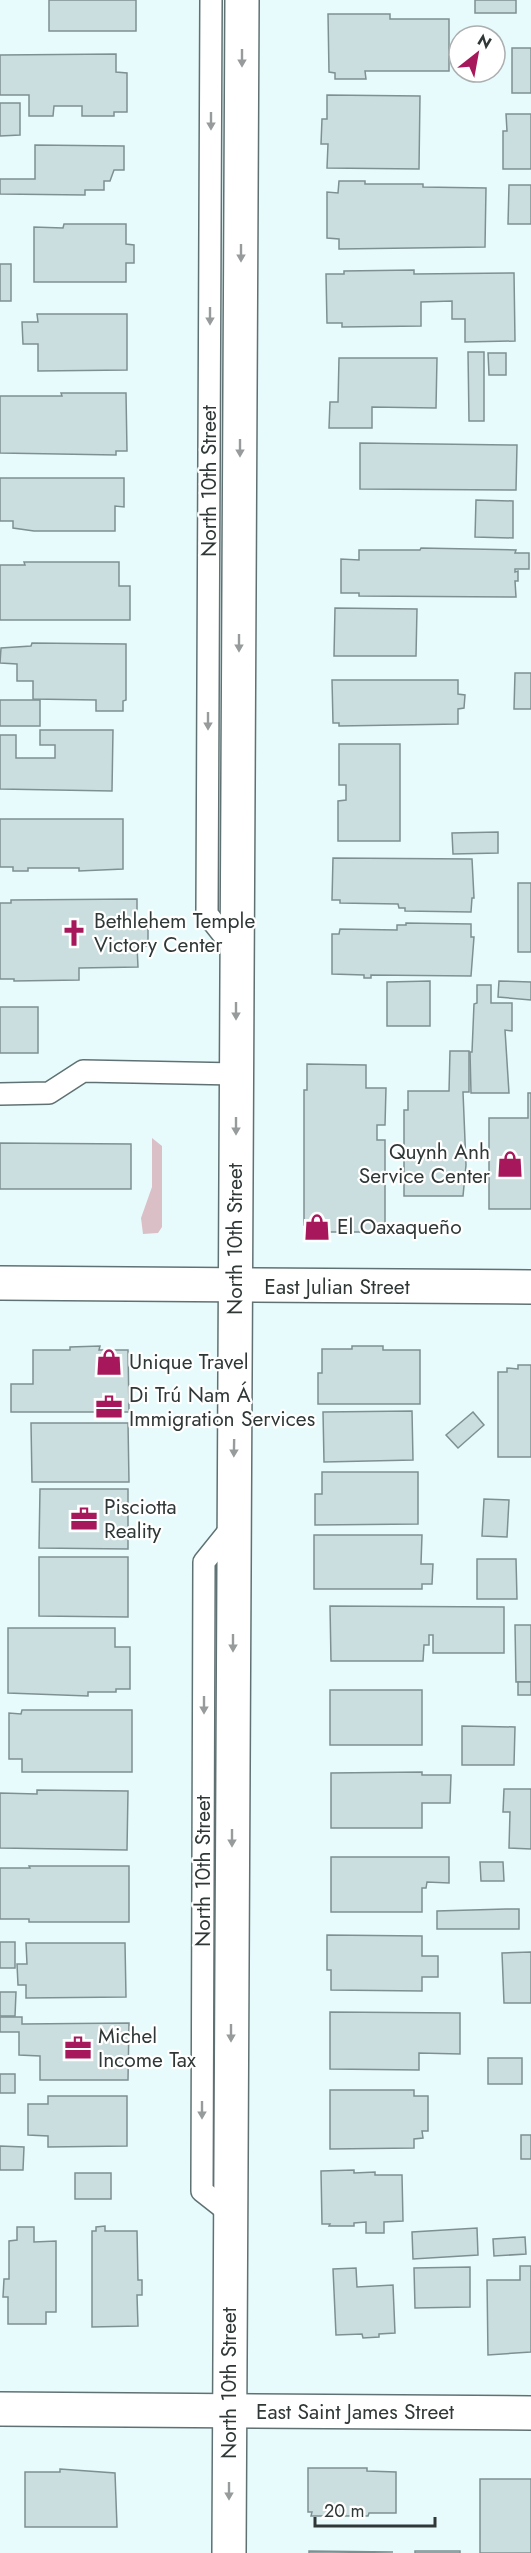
<svg xmlns="http://www.w3.org/2000/svg" width="531" height="2553" viewBox="0 0 531 2553" font-family="Jost,sans-serif">
  <style>
    .green { fill: #dbbfc7 }
    .building { fill: #cbdedf; stroke: #7f9092; stroke-width: 1.5 }
    .lines { fill: none; stroke-linecap: round; stroke-linejoin: round }
    .lane-casing { stroke: #607173; stroke-width: 24 }
    .secondary-casing { stroke: #607173; stroke-width: 36 }
    .lane { stroke: #fff; stroke-width: 21 }
    .secondary { stroke: #fff; stroke-width: 33 }
    .oneway { fill: #979b9b }
    .labels { text-anchor: middle; dominant-baseline: central; stroke-width: 4.5; stroke-linejoin: round; paint-order: stroke }
    .street-label { font-size: 21px; fill: #2f3737; stroke: #fff }
    .poi-label { font-size: 21px; fill: #2f3737; stroke: #fff; text-anchor: start }
  </style>
  <rect width="100%" height="100%" fill="#e8fbfc"/>
  <path class="green" d="M 152,1138 L 162,1146 L 162,1227 L 158,1233 L 143,1234 L 141,1218 L 152,1187 Z"/>
  <g class="building">
    <rect x="49" y="0" width="87" height="31"/>
    <rect x="475" y="0" width="41" height="13"/>
    <path d="M 328,14 L 390,14 L 390,19 L 449,19 L 449,71 L 365,71 L 366,79 L 335,79 L 335,73 L 329,72 Z"/>
    <rect x="512" y="48" width="19" height="45"/>
    <path d="M 116,54 L 116,72 L 127,73 L 127,112 L 114,112 L 114,116 L 82,116 L 82,106 L 54,106 L 53,116 L 29,116 L 29,95 L 0,95 L 0,55 Z"/>
    <path d="M 327,95 L 420,96 L 419,169 L 327,168 L 328,144 L 321,144 L 322,119 L 327,119 Z"/>
    <path d="M 0,103 L 20,103 L 20,135 L 0,136 Z"/>
    <path d="M 506,114 L 531,114 L 531,169 L 503,169 L 503,131 L 507,131 Z"/>
    <path d="M 35,145 L 124,146 L 124,170 L 114,170 L 110,181 L 104,181 L 104,190 L 85,190 L 85,195 L 0,194 L 0,179 L 35,179 Z"/>
    <path d="M 339,181 L 365,181 L 365,184 L 423,184 L 423,187 L 486,188 L 485,247 L 339,249 L 339,239 L 327,238 L 327,192 L 338,193 Z"/>
    <path d="M 509,185 L 531,185 L 531,224 L 508,224 Z"/>
    <path d="M 64,224 L 126,224 L 126,244 L 134,245 L 134,263 L 126,263 L 126,282 L 34,282 L 34,227 L 63,228 Z"/>
    <rect x="0" y="264" width="11" height="37"/>
    <path d="M 414,270 L 414,274 L 514,273 L 515,341 L 465,342 L 465,319 L 452,319 L 452,301 L 421,302 L 421,326 L 342,327 L 342,323 L 327,323 L 326,274 L 344,274 L 344,271 Z"/>
    <path d="M 37,314 L 127,314 L 127,370 L 38,371 L 38,344 L 23,344 L 22,322 L 38,322 Z"/>
    <path d="M 468,352 L 484,352 L 484,421 L 469,421 Z"/>
    <path d="M 488,353 L 506,353 L 506,375 L 489,375 Z"/>
    <path d="M 339,358 L 437,358 L 436,408 L 372,407 L 372,428 L 329,428 L 330,402 L 338,402 Z"/>
    <path d="M 61,393 L 126,393 L 127,451 L 116,451 L 116,455 L 0,453 L 0,396 L 62,396 Z"/>
    <path d="M 360,443 L 517,445 L 516,490 L 360,489 Z"/>
    <path d="M 0,478 L 124,478 L 124,507 L 115,506 L 115,531 L 34,531 L 13,528 L 13,521 L 0,521 Z"/>
    <path d="M 476,500 L 513,501 L 513,538 L 475,537 Z"/>
    <path d="M 421,548 L 516,550 L 515,553 L 529,553 L 529,569 L 515,569 L 515,572 L 518,571 L 518,581 L 515,581 L 516,597 L 359,596 L 359,593 L 341,593 L 341,559 L 359,560 L 359,550 L 420,550 Z"/>
    <path d="M 24,562 L 119,562 L 119,586 L 130,586 L 130,620 L 0,620 L 0,565 L 25,565 Z"/>
    <path d="M 335,608 L 417,609 L 416,656 L 334,656 Z"/>
    <path d="M 32,643 L 126,644 L 126,700 L 123,701 L 123,711 L 96,711 L 96,700 L 33,699 L 33,681 L 17,681 L 17,664 L 0,663 L 1,648 L 31,646 Z"/>
    <path d="M 515,673 L 531,673 L 531,709 L 514,709 Z"/>
    <path d="M 332,680 L 458,680 L 458,694 L 465,695 L 464,708 L 458,709 L 458,724 L 339,726 L 339,723 L 333,723 Z"/>
    <rect x="0" y="700" width="40" height="26"/>
    <path d="M 40,730 L 113,730 L 112,791 L 0,789 L 0,735 L 16,735 L 16,758 L 55,758 L 55,745 L 40,745 Z"/>
    <path d="M 339,744 L 400,744 L 400,841 L 338,841 L 338,801 L 346,800 L 346,785 L 339,785 Z"/>
    <path d="M 0,819 L 123,819 L 123,869 L 79,871 L 79,868 L 28,868 L 28,871 L 13,871 L 13,867 L 0,867 Z"/>
    <path d="M 498,832 L 498,853 L 453,854 L 452,833 Z"/>
    <path d="M 333,858 L 472,859 L 474,898 L 472,898 L 471,912 L 405,911 L 405,908 L 399,908 L 398,904 L 340,903 L 340,900 L 332,900 Z"/>
    <rect x="518" y="883" width="13" height="69"/>
    <path d="M 137,899 L 137,919 L 148,918 L 148,946 L 137,946 L 138,967 L 79,968 L 79,980 L 14,981 L 14,979 L 0,979 L 0,903 L 11,903 L 11,900 Z"/>
    <path d="M 406,923 L 471,924 L 471,937 L 474,937 L 471,976 L 371,975 L 371,978 L 364,978 L 364,975 L 332,974 L 332,934 L 339,934 L 340,929 L 397,930 L 397,925 L 406,925 Z"/>
    <path d="M 430,981 L 430,1026 L 387,1026 L 387,982 Z"/>
    <path d="M 499,981 L 531,982 L 531,1000 L 498,997 Z"/>
    <path d="M 477,985 L 491,985 L 491,1003 L 512,1003 L 512,1031 L 505,1030 L 509,1093 L 471,1093 L 470,1052 L 472,1052 L 474,1004 L 477,1003 Z"/>
    <rect x="0" y="1007" width="38" height="46"/>
    <path d="M 450,1051 L 469,1051 L 469,1092 L 463,1092 L 466,1165 L 463,1196 L 404,1196 L 404,1110 L 408,1110 L 408,1091 L 449,1091 Z"/>
    <path d="M 307,1064 L 366,1065 L 366,1088 L 386,1088 L 385,1125 L 377,1125 L 377,1140 L 385,1140 L 385,1229 L 380,1229 L 380,1232 L 309,1232 L 309,1228 L 304,1225 L 304,1090 L 307,1090 Z"/>
    <path d="M 528,1093 L 531,1093 L 531,1209 L 489,1209 L 489,1118 L 528,1118 Z"/>
    <path d="M 0,1143 L 131,1144 L 131,1189 L 0,1189 Z"/>
    <path d="M 100,1346 L 99,1350 L 128,1350 L 129,1412 L 11,1412 L 11,1384 L 33,1384 L 33,1350 L 70,1350 L 70,1347 Z"/>
    <path d="M 352,1346 L 383,1346 L 383,1350 L 420,1350 L 420,1404 L 318,1404 L 318,1373 L 322,1373 L 322,1349 L 352,1349 Z"/>
    <path d="M 518,1365 L 531,1365 L 531,1457 L 498,1457 L 498,1372 L 507,1372 L 507,1368 L 518,1369 Z"/>
    <path d="M 412,1411 L 413,1460 L 324,1462 L 323,1412 Z"/>
    <path d="M 473,1412 L 484,1425 L 458,1448 L 446,1435 Z"/>
    <path d="M 31,1423 L 128,1423 L 129,1482 L 32,1482 Z"/>
    <path d="M 322,1472 L 418,1472 L 418,1524 L 315,1525 L 315,1494 L 322,1494 Z"/>
    <path d="M 40,1489 L 128,1489 L 128,1549 L 39,1548 Z"/>
    <path d="M 484,1499 L 509,1500 L 507,1537 L 482,1536 Z"/>
    <path d="M 314,1535 L 422,1535 L 421,1564 L 433,1564 L 432,1584 L 422,1584 L 422,1589 L 314,1589 Z"/>
    <path d="M 39,1557 L 128,1557 L 128,1617 L 39,1616 Z"/>
    <path d="M 477,1559 L 516,1559 L 517,1599 L 477,1599 Z"/>
    <path d="M 330,1606 L 504,1607 L 504,1653 L 433,1653 L 433,1635 L 429,1635 L 429,1645 L 424,1645 L 423,1661 L 331,1661 Z"/>
    <path d="M 515,1625 L 531,1625 L 531,1682 L 516,1682 Z"/>
    <path d="M 8,1628 L 115,1628 L 115,1647 L 130,1647 L 130,1689 L 116,1689 L 116,1692 L 88,1692 L 88,1696 L 8,1693 Z"/>
    <rect x="518" y="1682" width="13" height="13"/>
    <rect x="330" y="1690" width="92" height="55"/>
    <path d="M 22,1710 L 132,1710 L 132,1772 L 22,1772 L 22,1759 L 9,1759 L 9,1713 L 21,1714 Z"/>
    <path d="M 462,1726 L 515,1727 L 514,1765 L 462,1765 Z"/>
    <path d="M 422,1772 L 422,1775 L 451,1775 L 450,1803 L 422,1803 L 422,1828 L 331,1828 L 331,1773 Z"/>
    <path d="M 504,1789 L 531,1789 L 531,1849 L 509,1848 L 510,1812 L 503,1812 Z"/>
    <path d="M 37,1790 L 128,1791 L 127,1850 L 0,1848 L 0,1793 L 37,1794 Z"/>
    <path d="M 331,1857 L 449,1857 L 449,1883 L 427,1882 L 426,1888 L 422,1888 L 422,1912 L 331,1912 Z"/>
    <path d="M 480,1862 L 503,1862 L 504,1881 L 481,1881 Z"/>
    <path d="M 29,1866 L 129,1866 L 129,1922 L 29,1922 L 29,1919 L 0,1919 L 0,1868 L 30,1868 Z"/>
    <path d="M 506,1909 L 519,1909 L 519,1929 L 437,1929 L 437,1911 Z"/>
    <path d="M 327,1935 L 422,1936 L 422,1956 L 438,1956 L 438,1977 L 422,1977 L 422,1991 L 331,1990 L 331,1970 L 327,1970 Z"/>
    <rect x="0" y="1942" width="15" height="26"/>
    <path d="M 26,1943 L 125,1943 L 126,1997 L 26,1998 L 26,1985 L 18,1985 L 17,1964 L 27,1964 Z"/>
    <path d="M 531,1952 L 531,2003 L 504,2003 L 502,1953 Z"/>
    <path d="M 0,1992 L 16,1992 L 15,2016 L 0,2016 Z"/>
    <path d="M 330,2012 L 460,2013 L 460,2054 L 419,2053 L 419,2070 L 330,2069 Z"/>
    <path d="M 0,2017 L 22,2017 L 22,2024 L 129,2023 L 128,2080 L 40,2080 L 40,2056 L 19,2055 L 19,2032 L 0,2032 Z"/>
    <rect x="488" y="2058" width="34" height="26"/>
    <rect x="0" y="2074" width="15" height="19"/>
    <path d="M 330,2090 L 414,2090 L 414,2096 L 428,2096 L 428,2131 L 422,2131 L 423,2138 L 414,2139 L 414,2148 L 330,2149 Z"/>
    <path d="M 48,2096 L 127,2096 L 127,2146 L 48,2147 L 48,2136 L 28,2135 L 28,2104 L 48,2104 Z"/>
    <rect x="521" y="2135" width="10" height="24"/>
    <path d="M 0,2146 L 24,2147 L 23,2170 L 0,2170 Z"/>
    <path d="M 354,2170 L 354,2173 L 375,2172 L 375,2175 L 402,2175 L 403,2221 L 384,2222 L 384,2233 L 366,2233 L 366,2222 L 354,2223 L 354,2226 L 329,2226 L 330,2224 L 322,2224 L 321,2171 Z"/>
    <rect x="75" y="2173" width="36" height="26"/>
    <path d="M 105,2226 L 105,2231 L 137,2231 L 138,2280 L 142,2280 L 142,2295 L 137,2295 L 138,2326 L 92,2327 L 92,2231 L 96,2231 L 96,2227 Z"/>
    <path d="M 17,2227 L 34,2227 L 34,2242 L 56,2241 L 56,2312 L 46,2312 L 46,2324 L 8,2324 L 8,2297 L 3,2297 L 4,2279 L 9,2279 L 9,2241 L 17,2240 Z"/>
    <path d="M 477,2228 L 478,2255 L 413,2259 L 412,2232 Z"/>
    <path d="M 525,2237 L 526,2254 L 494,2256 L 493,2239 Z"/>
    <path d="M 520,2266 L 531,2266 L 531,2352 L 488,2355 L 487,2280 L 520,2280 Z"/>
    <path d="M 470,2267 L 470,2307 L 415,2308 L 414,2268 Z"/>
    <path d="M 356,2268 L 357,2287 L 393,2285 L 395,2333 L 379,2334 L 379,2337 L 363,2338 L 362,2334 L 336,2335 L 333,2269 Z"/>
    <path d="M 308,2468 L 367,2468 L 367,2471 L 396,2472 L 396,2513 L 369,2513 L 368,2516 L 311,2516 L 312,2512 L 308,2512 Z"/>
    <path d="M 60,2469 L 115,2473 L 117,2527 L 25,2527 L 25,2472 L 60,2472 Z"/>
    <rect x="480" y="2479" width="51" height="74"/>
    <path d="M 309,2551 L 393,2552 L 309,2553 Z"/>
    <rect x="415" y="2551" width="45" height="2"/>
  </g>
  <g class="lines">
    <defs>
      <g id="lane">
        <path d="M 211,0 L 207,914 L 237,952"/>
        <path d="M 0,1094 L 49,1093 L 83,1071 L 236,1074"/>
        <path d="M 230,2213 L 202,2191 L 204,1562 L 233,1526"/>
      </g>
      <g id="secondary">
        <path d="M 0,1283 L 531,1287"/>
        <path d="M 0,2409 L 531,2413"/>
        <path d="M 229,2553 L 242,0"/>
      </g>
    </defs>
    <use href="#lane" class="lane-casing"/>
    <use href="#secondary" class="secondary-casing"/>
    <use href="#lane" class="lane"/>
    <use href="#secondary" class="secondary"/>
  </g>
  <defs><path id="oneway-solid" d="M-6-.8H1V-3.2L6.5 0L1 3.2V.8H-6Z" transform="scale(1.5)"/></defs>
  <g class="oneway">
    <use href="#oneway-solid" transform="translate(242 58) rotate(90)"/>
    <use href="#oneway-solid" transform="translate(211 121) rotate(90)"/>
    <use href="#oneway-solid" transform="translate(241 253) rotate(90)"/>
    <use href="#oneway-solid" transform="translate(210 316) rotate(90)"/>
    <use href="#oneway-solid" transform="translate(240 448) rotate(90)"/>
    <use href="#oneway-solid" transform="translate(239 643) rotate(90)"/>
    <use href="#oneway-solid" transform="translate(208 721) rotate(90)"/>
    <use href="#oneway-solid" transform="translate(236 1011) rotate(90)"/>
    <use href="#oneway-solid" transform="translate(236 1126) rotate(90)"/>
    <use href="#oneway-solid" transform="translate(234 1448) rotate(91)"/>
    <use href="#oneway-solid" transform="translate(233 1643) rotate(90)"/>
    <use href="#oneway-solid" transform="translate(204 1705) rotate(90)"/>
    <use href="#oneway-solid" transform="translate(232 1838) rotate(90)"/>
    <use href="#oneway-solid" transform="translate(231 2033) rotate(90)"/>
    <use href="#oneway-solid" transform="translate(202 2110) rotate(90)"/>
    <use href="#oneway-solid" transform="translate(229 2491) rotate(90)"/>
  </g>
  <defs>
    <symbol id="church-bare" viewBox="-9 -9 18 18"><path d="M-1.2-6h2.4v3.5h3.3v2.4h-3.3V6h-2.4V-.1h-3.3v-2.4h3.3Z" fill="#a6185b" stroke="#fff" stroke-width="2.5" paint-order="stroke"/></symbol>
    <symbol id="shop-bare" viewBox="-9 -9 18 18"><path d="M-5-2.5h2.3a2.7 3.5 0 0 1 5.4 0H5L5.5 6h-11ZM-1.5-2.5h3a1.5 2.3 0 0 0-3 0Z" fill="#a6185b" stroke="#fff" stroke-width="2.5" paint-order="stroke"/></symbol>
    <symbol id="office-bare" viewBox="-9 -9 18 18"><path d="M-6-3h4V-5.5h4V-3h4V5H-6ZM-1-4.5V-3h2v-1.5ZM-6 0V1H6V0Z" fill="#a6185b" stroke="#fff" stroke-width="2.5" paint-order="stroke"/></symbol>
  </defs>
  <g fill-rule="evenodd">
    <use href="#church-bare" x="55" y="914" width="38" height="38"/>
    <use href="#shop-bare" x="491" y="1145" width="38" height="38"/>
    <use href="#shop-bare" x="298" y="1208" width="38" height="38"/>
    <use href="#shop-bare" x="90" y="1343" width="38" height="38"/>
    <use href="#office-bare" x="90" y="1388" width="38" height="38"/>
    <use href="#office-bare" x="65" y="1500" width="38" height="38"/>
    <use href="#office-bare" x="59" y="2029" width="38" height="38"/>
  </g>
  <g class="labels">
    <g class="street-label">
      <text transform="translate(209 481) rotate(-90)">North 10th Street</text>
      <text transform="translate(235 1239) rotate(-90)">North 10th Street</text>
      <text x="337" y="1287">East Julian Street</text>
      <text transform="translate(203 1871) rotate(-90)">North 10th Street</text>
      <text transform="translate(229 2383) rotate(-90)">North 10th Street</text>
      <text x="355" y="2412">East Saint James Street</text>
    </g>
    <g class="poi-label">
      <text x="94" y="921">Bethlehem Temple<tspan x="94" dy="24">Victory Center</tspan></text>
      <text x="490" y="1152" text-anchor="end">Quynh Anh<tspan x="490" dy="24">Service Center</tspan></text>
      <text x="337" y="1227">El Oaxaqueño</text>
      <text x="129" y="1362">Unique Travel</text>
      <text x="129" y="1395">Di Trú Nam Á<tspan x="129" dy="24">Immigration Services</tspan></text>
      <text x="104" y="1507">Pisciotta<tspan x="104" dy="24">Reality</tspan></text>
      <text x="98" y="2036">Michel<tspan x="98" dy="24">Income Tax</tspan></text>
    </g>
  </g>
  <g transform="translate(477 54) rotate(31)"><circle r="28" fill="#ffffff" stroke="#acafaf" stroke-width="1.5"/>
  <path d="M0-4.5L10 22L0 15L-10 22Z" fill="#a6185b"/>
  <text y="-9" font-size="16" font-weight="bold" text-anchor="middle" fill="#2f3737">N</text>
  </g>
  <path d="M315 2517v9h120v-9" fill="none" stroke="#2f3737" stroke-width="3"/>
  <text x="324" y="2517" font-size="18" fill="#2f3737" stroke="#ffffff" stroke-width="4.5" paint-order="stroke">20 m</text>
</svg>
